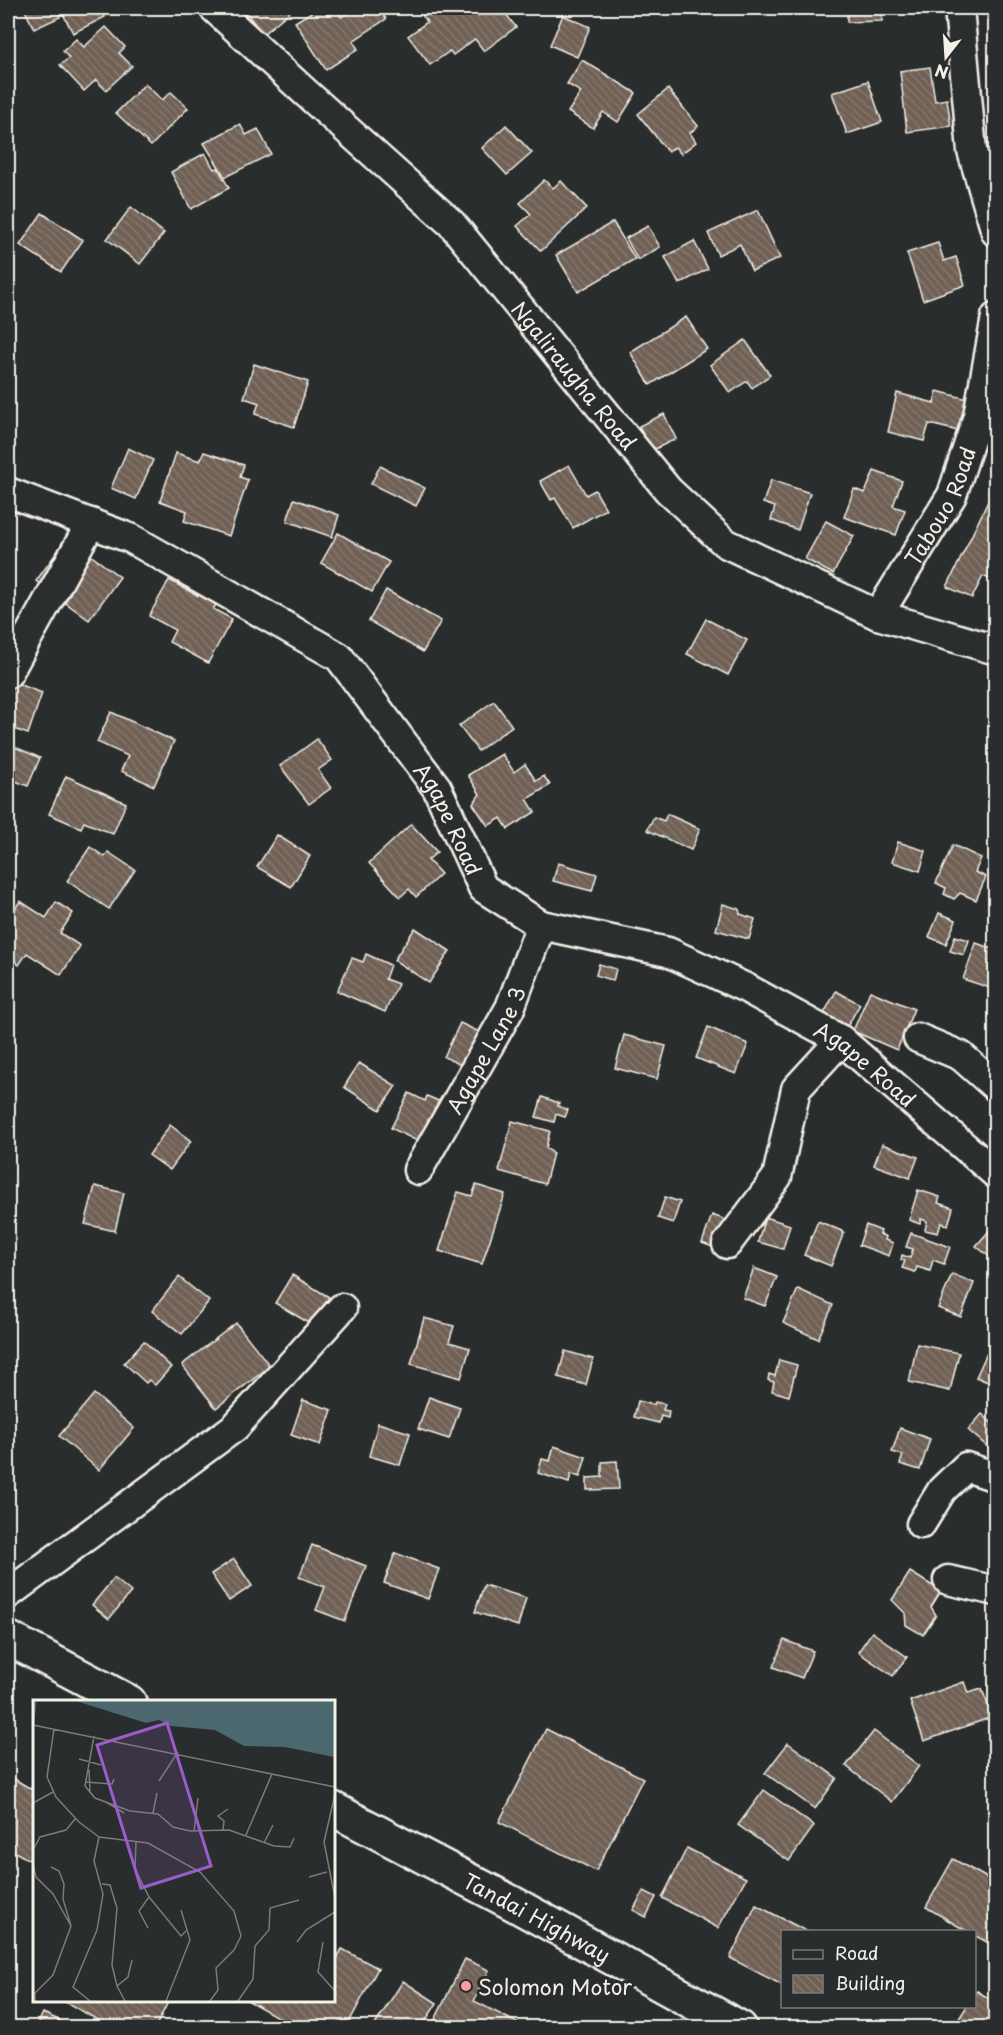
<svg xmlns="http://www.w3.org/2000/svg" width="1003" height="2035" viewBox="0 0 1003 2035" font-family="'Playpen Sans',sans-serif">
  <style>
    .building { fill: url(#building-back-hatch); stroke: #f4f1e8; stroke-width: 1.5 }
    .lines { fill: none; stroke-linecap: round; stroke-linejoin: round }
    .minor-casing { stroke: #f4f1e8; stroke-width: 33 }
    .secondary-casing { stroke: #f4f1e8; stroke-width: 38 }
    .minor { stroke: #2a2d2e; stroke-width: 28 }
    .secondary { stroke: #2a2d2e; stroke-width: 33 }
    .poi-dot { fill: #ff9aa2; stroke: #2a2d2e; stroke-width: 2 }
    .labels { text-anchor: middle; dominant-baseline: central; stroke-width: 6; stroke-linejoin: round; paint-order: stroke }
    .street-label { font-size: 21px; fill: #f4f1e8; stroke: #2a2d2e }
    .poi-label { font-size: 21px; fill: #f4f1e8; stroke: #2a2d2e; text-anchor: start }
    .inset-river { fill: none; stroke: #4a686d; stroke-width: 3 }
    .inset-road { fill: none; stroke: #7b7b78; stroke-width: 1.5 }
    .view { fill: #995dc9; fill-opacity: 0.15; stroke: #995dc9; stroke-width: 3 }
    .inset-edge { fill: none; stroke: #f4f1e8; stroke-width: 3 }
  </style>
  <defs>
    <pattern id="building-back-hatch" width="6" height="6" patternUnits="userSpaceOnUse" patternTransform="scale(1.5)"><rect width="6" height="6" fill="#6f6155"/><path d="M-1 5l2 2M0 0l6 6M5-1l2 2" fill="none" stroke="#84786d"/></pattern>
  </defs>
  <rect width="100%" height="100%" fill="#2a2d2e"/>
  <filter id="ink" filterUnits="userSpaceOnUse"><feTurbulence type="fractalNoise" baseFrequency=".0167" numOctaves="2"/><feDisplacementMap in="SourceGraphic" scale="12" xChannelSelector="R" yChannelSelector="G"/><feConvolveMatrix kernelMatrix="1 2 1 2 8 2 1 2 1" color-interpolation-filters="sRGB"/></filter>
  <g filter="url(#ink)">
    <g class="building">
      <path d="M 24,8 L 56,8 L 60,17 L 34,29 Z"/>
      <path d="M 60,8 L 101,8 L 105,17 L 73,33 Z"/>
      <path d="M 242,8 L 293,8 L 293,9 L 263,34 Z"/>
      <path d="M 318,8 L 322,8 L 328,15 L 337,10 L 341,17 L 356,8 L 379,8 L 386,19 L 353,41 L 358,49 L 326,70 L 295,22 Z"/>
      <path d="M 432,8 L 501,8 L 516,27 L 484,51 L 475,39 L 453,55 L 450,51 L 430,65 L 408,36 L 427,22 L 422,15 Z"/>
      <path d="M 627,8 L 648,8 L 646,13 Z"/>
      <path d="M 805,8 L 882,8 L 882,21 L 847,22 L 847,8 L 805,10 Z"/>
      <path d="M 563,15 L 590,27 L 577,57 L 550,45 Z"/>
      <path d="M 106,27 L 125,47 L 119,53 L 132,66 L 106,90 L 96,80 L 84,91 L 60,65 L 69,58 L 63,51 L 76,39 L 84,47 Z"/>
      <path d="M 582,60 L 636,93 L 618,122 L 603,112 L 593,128 L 568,112 L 581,92 L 567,84 Z"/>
      <path d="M 930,67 L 935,101 L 947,99 L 951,126 L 907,132 L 900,71 Z"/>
      <path d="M 868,81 L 882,122 L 847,134 L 832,93 Z"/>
      <path d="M 145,84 L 162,100 L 171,92 L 188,108 L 151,146 L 116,113 Z"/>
      <path d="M 668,89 L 698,126 L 690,133 L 696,142 L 681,154 L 675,147 L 668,152 L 638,114 Z"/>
      <path d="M 240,124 L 246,135 L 258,129 L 271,154 L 225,177 L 204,143 Z"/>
      <path d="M 506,125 L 532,153 L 507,175 L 482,148 Z"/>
      <path d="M 205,153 L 214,169 L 218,168 L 229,188 L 191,209 L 171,172 Z"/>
      <path d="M 544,180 L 553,188 L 561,181 L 587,208 L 541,251 L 517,226 L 531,214 L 520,203 Z"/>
      <path d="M 131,207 L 164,233 L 140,264 L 107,239 Z"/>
      <path d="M 758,210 L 780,258 L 752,271 L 740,244 L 718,255 L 708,233 Z"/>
      <path d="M 42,213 L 83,240 L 61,272 L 20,245 Z"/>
      <path d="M 613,222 L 635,259 L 578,292 L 556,255 Z"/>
      <path d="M 648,226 L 660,247 L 638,260 L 626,238 Z"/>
      <path d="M 694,241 L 708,269 L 679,284 L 665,257 Z"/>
      <path d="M 938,243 L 944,261 L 956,257 L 965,285 L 923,300 L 907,253 Z"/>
      <path d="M 686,317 L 707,349 L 650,385 L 630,352 Z"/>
      <path d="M 745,340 L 770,375 L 752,388 L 747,381 L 730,393 L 710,365 Z"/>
      <path d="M 254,364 L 308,382 L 294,427 L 255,414 L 259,403 L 244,398 Z"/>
      <path d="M 937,391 L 971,400 L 963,432 L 929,424 L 924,441 L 888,432 L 897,393 L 934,403 Z"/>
      <path d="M 664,414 L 676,439 L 651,451 L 639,426 Z"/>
      <path d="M 128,448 L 153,460 L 136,499 L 111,488 Z"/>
      <path d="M 204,452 L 244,465 L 240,477 L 248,480 L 229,536 L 184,521 L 187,511 L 160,501 L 176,453 L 200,461 Z"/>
      <path d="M 569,465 L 586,495 L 595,490 L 606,509 L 573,528 L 555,498 L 551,500 L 540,481 Z"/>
      <path d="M 380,466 L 425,488 L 416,506 L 371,484 Z"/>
      <path d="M 874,471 L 902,481 L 893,506 L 905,510 L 896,535 L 844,517 L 854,489 L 865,493 Z"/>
      <path d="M 771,480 L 810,493 L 798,530 L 771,520 L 775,507 L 763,503 Z"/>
      <path d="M 991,495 L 996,497 L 996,582 L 983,576 L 972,598 L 947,587 Z"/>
      <path d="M 294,499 L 339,515 L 332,537 L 287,521 Z"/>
      <path d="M 826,521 L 854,536 L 833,574 L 805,559 Z"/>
      <path d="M 338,533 L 389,562 L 372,592 L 321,563 Z"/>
      <path d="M 67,538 L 120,577 L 89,620 L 36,581 Z"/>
      <path d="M 169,580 L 198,596 L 199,593 L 218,602 L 213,609 L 232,619 L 208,663 L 169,642 L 175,630 L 149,616 Z"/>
      <path d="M 386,590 L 441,621 L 423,652 L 369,621 Z"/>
      <path d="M 706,619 L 747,640 L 728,675 L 687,654 Z"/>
      <path d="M 8,680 L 42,693 L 28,734 L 8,727 Z"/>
      <path d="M 494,701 L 512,726 L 478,751 L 459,726 Z"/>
      <path d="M 111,712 L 174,741 L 154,786 L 121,771 L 128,756 L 97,742 Z"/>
      <path d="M 317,739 L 332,760 L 318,770 L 331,788 L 309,804 L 280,766 Z"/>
      <path d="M 8,744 L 40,758 L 28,786 L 8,778 Z"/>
      <path d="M 502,754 L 514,772 L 525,764 L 536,781 L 544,776 L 550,785 L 527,799 L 535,812 L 508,829 L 501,818 L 488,826 L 473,804 L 480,794 L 468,775 Z"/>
      <path d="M 66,776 L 126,803 L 113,834 L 84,822 L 81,828 L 49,814 Z"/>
      <path d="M 667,814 L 700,829 L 691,850 L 647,830 L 654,817 L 664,821 Z"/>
      <path d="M 411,824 L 437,852 L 428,860 L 441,874 L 416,897 L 409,889 L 400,897 L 369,863 Z"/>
      <path d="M 277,835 L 310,856 L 291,887 L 257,867 Z"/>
      <path d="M 898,842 L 926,851 L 920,871 L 892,862 Z"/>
      <path d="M 953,845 L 981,858 L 975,872 L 986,877 L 976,900 L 960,893 L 954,899 L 944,894 L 946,888 L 936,883 Z"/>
      <path d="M 90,847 L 105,857 L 108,852 L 135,870 L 109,909 L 67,881 Z"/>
      <path d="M 558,863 L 597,874 L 592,891 L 553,881 Z"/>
      <path d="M 20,901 L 46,918 L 56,902 L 73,913 L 60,933 L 80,946 L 61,975 L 27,953 L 19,965 L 8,957 L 8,920 Z"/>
      <path d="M 723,904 L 739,909 L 740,914 L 755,919 L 749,939 L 716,930 Z"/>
      <path d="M 939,913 L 956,920 L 946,944 L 929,937 Z"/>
      <path d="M 415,928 L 450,951 L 429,983 L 394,960 Z"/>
      <path d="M 955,936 L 969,940 L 964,955 L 950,951 Z"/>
      <path d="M 976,943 L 996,950 L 996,990 L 963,979 Z"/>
      <path d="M 366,954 L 390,965 L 385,979 L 398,984 L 385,1012 L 337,991 L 352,958 L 363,962 Z"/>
      <path d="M 599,964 L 616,969 L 613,981 L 596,975 Z"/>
      <path d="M 836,991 L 860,1004 L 844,1032 L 821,1019 Z"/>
      <path d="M 870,991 L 914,1009 L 897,1050 L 853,1031 Z"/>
      <path d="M 460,1023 L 499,1041 L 483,1075 L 444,1057 Z"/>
      <path d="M 708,1027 L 748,1044 L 736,1074 L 696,1058 Z"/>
      <path d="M 624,1035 L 666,1046 L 657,1079 L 615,1068 Z"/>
      <path d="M 359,1063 L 396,1086 L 380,1110 L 344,1087 Z"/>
      <path d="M 409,1093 L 425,1101 L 427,1096 L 441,1102 L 466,1109 L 443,1154 L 391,1128 Z"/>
      <path d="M 542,1097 L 559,1103 L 558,1106 L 568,1110 L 565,1117 L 556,1114 L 554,1122 L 536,1117 Z"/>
      <path d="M 512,1121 L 550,1131 L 546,1148 L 553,1153 L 545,1184 L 499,1171 Z"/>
      <path d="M 170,1125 L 191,1141 L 170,1170 L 149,1155 Z"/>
      <path d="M 882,1144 L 918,1157 L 910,1178 L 874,1165 Z"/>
      <path d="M 476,1185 L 505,1194 L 482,1264 L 439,1251 L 458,1192 L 472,1196 Z"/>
      <path d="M 95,1186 L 124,1193 L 115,1231 L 85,1224 Z"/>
      <path d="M 918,1190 L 940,1197 L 938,1203 L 953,1208 L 948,1225 L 941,1223 L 938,1233 L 925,1230 L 927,1221 L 921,1219 L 920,1224 L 909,1220 Z"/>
      <path d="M 665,1197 L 680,1202 L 673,1223 L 658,1218 Z"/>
      <path d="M 712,1215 L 745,1227 L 734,1255 L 702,1243 Z"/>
      <path d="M 765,1217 L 790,1225 L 783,1249 L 758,1242 Z"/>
      <path d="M 818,1221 L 844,1232 L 831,1266 L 804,1255 Z"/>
      <path d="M 996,1223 L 996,1262 L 976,1246 Z"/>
      <path d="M 866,1225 L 881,1231 L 880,1234 L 886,1237 L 885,1240 L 893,1243 L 889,1256 L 859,1245 Z"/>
      <path d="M 911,1233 L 950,1247 L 944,1264 L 933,1260 L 930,1271 L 917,1267 L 915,1272 L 902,1268 L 905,1261 L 901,1260 L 902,1255 L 910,1258 L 913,1249 L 906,1247 Z"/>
      <path d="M 754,1268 L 777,1277 L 765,1306 L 743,1298 Z"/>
      <path d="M 952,1274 L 974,1283 L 961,1317 L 938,1308 Z"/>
      <path d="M 292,1275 L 329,1297 L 312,1325 L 275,1303 Z"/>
      <path d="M 179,1277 L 209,1301 L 182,1334 L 152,1311 Z"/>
      <path d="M 798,1289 L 833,1305 L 818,1339 L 783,1323 Z"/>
      <path d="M 424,1318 L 454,1326 L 449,1342 L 470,1348 L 461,1378 L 411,1364 Z"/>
      <path d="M 236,1323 L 270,1366 L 216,1408 L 182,1365 Z"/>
      <path d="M 144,1341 L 171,1367 L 155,1385 L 149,1380 L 146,1383 L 124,1363 Z"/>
      <path d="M 917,1344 L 959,1353 L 950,1391 L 909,1382 Z"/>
      <path d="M 565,1351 L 593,1359 L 586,1385 L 558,1377 Z"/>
      <path d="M 987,1353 L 996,1357 L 996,1370 L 990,1383 L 976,1377 Z"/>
      <path d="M 779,1360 L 797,1365 L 789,1396 L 772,1391 L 774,1382 L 768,1380 L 769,1374 L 775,1376 Z"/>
      <path d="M 94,1394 L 134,1428 L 99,1470 L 59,1436 Z"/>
      <path d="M 429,1397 L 460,1408 L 449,1439 L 418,1429 Z"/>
      <path d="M 303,1400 L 332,1410 L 320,1445 L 291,1435 Z"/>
      <path d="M 638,1401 L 654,1405 L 655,1402 L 665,1404 L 663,1410 L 669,1411 L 668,1418 L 661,1416 L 659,1423 L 634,1417 Z"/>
      <path d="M 982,1414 L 992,1423 L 996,1419 L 996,1454 L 968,1430 Z"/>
      <path d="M 378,1423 L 410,1433 L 400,1465 L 369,1456 Z"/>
      <path d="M 900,1428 L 930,1439 L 920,1470 L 900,1464 L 903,1455 L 892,1452 Z"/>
      <path d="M 554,1446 L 586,1457 L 580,1477 L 571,1474 L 569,1483 L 538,1473 L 542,1459 L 550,1461 Z"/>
      <path d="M 617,1461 L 619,1489 L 587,1490 L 587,1478 L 602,1477 L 602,1462 Z"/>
      <path d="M 312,1545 L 366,1566 L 345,1621 L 316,1610 L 325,1587 L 299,1577 Z"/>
      <path d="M 395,1553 L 439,1569 L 428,1599 L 384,1583 Z"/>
      <path d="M 234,1559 L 252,1586 L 229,1601 L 211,1574 Z"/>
      <path d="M 910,1572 L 941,1591 L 931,1607 L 936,1615 L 923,1635 L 906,1625 L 905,1613 L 892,1600 Z"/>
      <path d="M 114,1578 L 131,1592 L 109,1619 L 92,1605 Z"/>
      <path d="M 484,1585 L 526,1598 L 518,1626 L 475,1612 Z"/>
      <path d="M 872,1632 L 907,1657 L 893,1676 L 858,1652 Z"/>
      <path d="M 784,1640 L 813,1651 L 802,1678 L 773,1667 Z"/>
      <path d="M 964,1682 L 968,1693 L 982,1689 L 992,1717 L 924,1741 L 910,1701 Z"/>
      <path d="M 546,1729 L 643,1778 L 596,1871 L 499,1822 Z"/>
      <path d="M 874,1731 L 919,1766 L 892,1802 L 846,1766 Z"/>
      <path d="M 788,1743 L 837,1778 L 815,1809 L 765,1773 Z"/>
      <path d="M 8,1775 L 34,1791 L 34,1855 L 31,1861 L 8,1848 Z"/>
      <path d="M 764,1790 L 814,1826 L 789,1861 L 738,1825 Z"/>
      <path d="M 687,1848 L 746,1878 L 718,1928 L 662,1898 Z"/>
      <path d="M 953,1859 L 996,1883 L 996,1947 L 974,1935 L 974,1932 L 968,1932 L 926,1907 Z"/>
      <path d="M 644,1891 L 656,1897 L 646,1917 L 633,1910 Z"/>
      <path d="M 756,1905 L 808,1932 L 782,1932 L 782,1985 L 730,1958 Z"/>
      <path d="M 342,1949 L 378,1968 L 346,2028 L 297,2028 L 247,2000 L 333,2000 L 333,1966 Z"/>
      <path d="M 465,1959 L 489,1970 L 474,2001 L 527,2028 L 431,2028 Z"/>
      <path d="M 403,1981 L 437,2003 L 421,2028 L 373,2028 Z"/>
      <path d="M 977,1991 L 996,2003 L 996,2028 L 960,2028 L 955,2025 L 967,2006 L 974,2006 L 974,1994 Z"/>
      <path d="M 62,2000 L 169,2000 L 155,2028 L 112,2028 Z"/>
      <path d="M 43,2013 L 61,2021 L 58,2028 L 36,2028 Z"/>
    </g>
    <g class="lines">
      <defs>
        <g id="minor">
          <path id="s1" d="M 214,8 L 305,92 L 452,224 L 668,490 L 725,543 L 878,615 L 996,650"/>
          <path d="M 959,8 L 972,151 L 996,232"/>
          <path id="s2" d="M 8,492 L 132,539 L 339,657 L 437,788 L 483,888 L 541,925 L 668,952 L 746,988 L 841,1040 L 996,1174"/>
          <path id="s3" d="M 878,615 L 952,495 L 978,416 L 996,317"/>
          <path d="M 8,673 L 91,523"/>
          <path d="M 918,1038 L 961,1056 L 996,1087"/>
          <path id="s4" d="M 418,1170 L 510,1008 L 541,925"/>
          <path d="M 727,1244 L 777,1177 L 796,1089 L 841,1040"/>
          <path d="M 921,1524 L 942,1490 L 966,1467 L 996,1477"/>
          <path d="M 948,1580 L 996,1591"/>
          <path d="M 8,1594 L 235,1427 L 342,1308"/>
        </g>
        <g id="secondary">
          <path d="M 8,1638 L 129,1702"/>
          <path id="s5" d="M 333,1809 L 514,1904 L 740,2028"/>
        </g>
      </defs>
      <use href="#minor" class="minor-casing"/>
      <use href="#secondary" class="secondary-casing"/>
      <use href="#minor" class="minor"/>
      <use href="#secondary" class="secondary"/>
    </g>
  </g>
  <circle class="poi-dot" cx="466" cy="1986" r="6"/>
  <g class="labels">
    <g class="street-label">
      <text stroke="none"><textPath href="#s1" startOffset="516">Ngaliraugha Road</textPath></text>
      <text stroke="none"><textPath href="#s3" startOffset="126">Tabouo Road</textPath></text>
      <text stroke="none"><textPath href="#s2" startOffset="567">Agape Road</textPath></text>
      <text stroke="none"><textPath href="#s4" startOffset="138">Agape Lane 3</textPath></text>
      <text stroke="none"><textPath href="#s2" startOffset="1071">Agape Road</textPath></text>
      <text stroke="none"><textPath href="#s5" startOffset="231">Tandai Highway</textPath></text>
    </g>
    <g class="poi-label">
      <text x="478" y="1986">Solomon Motor</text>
    </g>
  </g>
  <g transform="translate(33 1700)">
    <rect width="302" height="302" fill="#2a2d2e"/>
    <path d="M 43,1 L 301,1 L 301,57 L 252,47 L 211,46 L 182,30 L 138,26 L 126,20 L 113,23 Z" fill="#4a686d"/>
    <path class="inset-river" d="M 0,23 L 2,1"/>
    <path class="inset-road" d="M 0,25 L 302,87M 21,29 L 14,77 L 23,97 L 46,122 L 66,137 L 115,143 L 167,172 L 201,211 L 208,236 L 201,250 L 183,268 L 185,290 L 177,301M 61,36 L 52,86 L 62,98 L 97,111 L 125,114 L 140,127 L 157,131 L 196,130 L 241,146 L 257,147 L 261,138M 46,59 L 68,65M 56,70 L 57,92M 126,81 L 145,52M 52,82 L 79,84 L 81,79M 302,94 L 291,142 L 302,198M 73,102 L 91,113M 0,103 L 20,92M 120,113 L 124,93M 190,130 L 191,121 L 185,116 L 195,109M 161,131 L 165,98M 213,135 L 239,74M 103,142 L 102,169 L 116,197 L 106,211 L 115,228M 231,143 L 240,125M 0,150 L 7,137 L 33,130 L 43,118M 0,164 L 3,177 L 20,194 L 38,226 L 20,275 L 2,293 L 2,301M 18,167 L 26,171 L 31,184 L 30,199 L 38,226M 276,177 L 294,172M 69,184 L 77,185 L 84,208 L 79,265 L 84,286M 116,197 L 148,236 L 153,231M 264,242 L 273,230 L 302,212M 290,242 L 285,272 L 302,291M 57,301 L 40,287 L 64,230 L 70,194 L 61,161 L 66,137M 92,301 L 84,286 L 95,277 L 99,260M 133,301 L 157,240 L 148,210M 205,301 L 220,279 L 222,246 L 236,230 L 237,208 L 266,200"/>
    <path class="view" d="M 134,23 L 178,166 L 108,188 L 64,45 Z"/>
    <rect width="302" height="302" class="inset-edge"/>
  </g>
  <rect width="1003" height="2035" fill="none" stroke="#2a2d2e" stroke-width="30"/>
  <rect x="15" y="15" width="973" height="2005" fill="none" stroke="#f4f1e8" stroke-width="2" filter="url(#ink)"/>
  <rect x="781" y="1930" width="195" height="78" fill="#2a2d2e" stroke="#7b7b78" stroke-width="1.5"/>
  <rect x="793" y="1950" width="30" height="9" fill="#2a2d2e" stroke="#7b7b78" stroke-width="1.5"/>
  <text x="835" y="1960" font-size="18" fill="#f4f1e8">Road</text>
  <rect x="793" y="1975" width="30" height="18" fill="url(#building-back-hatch)" stroke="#7b7b78" stroke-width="1.5"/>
  <text x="835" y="1990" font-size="18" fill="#f4f1e8">Building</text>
  <g transform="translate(946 57) rotate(197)" stroke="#2a2d2e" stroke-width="4.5" paint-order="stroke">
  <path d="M0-4.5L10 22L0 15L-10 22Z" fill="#f4f1e8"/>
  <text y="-9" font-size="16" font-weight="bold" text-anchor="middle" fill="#f4f1e8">N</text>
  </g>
</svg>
